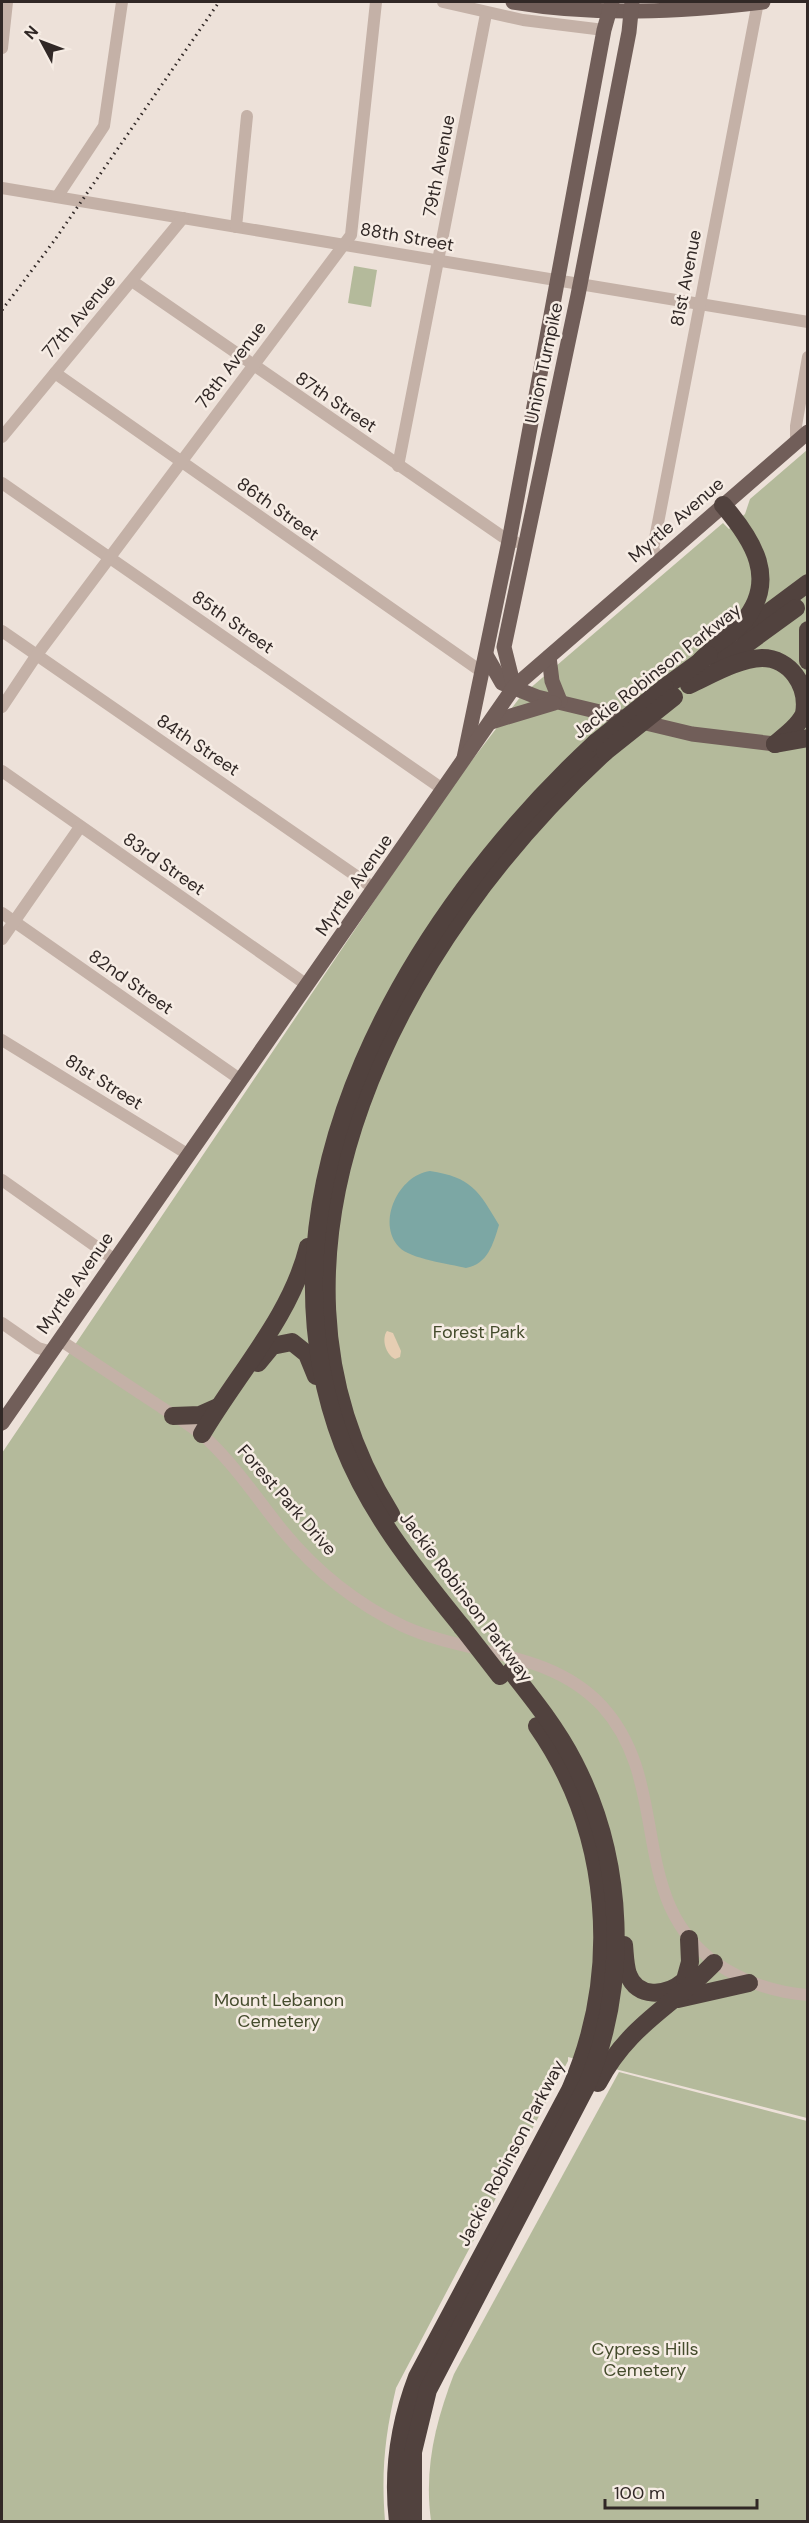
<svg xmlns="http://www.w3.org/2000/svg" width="809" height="2523" viewBox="0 0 809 2523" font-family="'DM Sans',sans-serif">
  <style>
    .green { fill: #b4ba9b }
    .sand { fill: #e6ceb3 }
    .water { fill: #7ca7a4 }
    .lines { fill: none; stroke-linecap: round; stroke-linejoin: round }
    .minor { stroke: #c4b1a7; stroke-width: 12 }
    .major { stroke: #715e59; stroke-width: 15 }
    .highway { stroke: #51423e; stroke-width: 18 }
    .rail { stroke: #312826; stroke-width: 3; stroke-dasharray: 1.5 4.5; stroke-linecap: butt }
    .highway-bridge { stroke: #51423e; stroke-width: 18 }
    .labels { text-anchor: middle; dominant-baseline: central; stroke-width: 5; stroke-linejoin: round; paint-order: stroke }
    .street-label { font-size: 18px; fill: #312826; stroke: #f6ece4 }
    .park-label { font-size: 18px; fill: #454c2d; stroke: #f6ece4 }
  </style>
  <rect width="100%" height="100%" fill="#ede1d9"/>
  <g class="green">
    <path d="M 354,266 L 377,270 L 371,307 L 348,303 Z"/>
    <path d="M 807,450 L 807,2118 L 568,2057 L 568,2061 L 396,2388 C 385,2435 381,2472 385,2521 L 2,2522 L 2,1453 L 447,793 L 521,696 L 723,523 L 729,529 L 745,514 L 750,499 Z"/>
    <path d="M 619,2072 L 807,2121 L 807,2521 L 431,2521 C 424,2469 435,2423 454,2374 Z"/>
  </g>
  <path class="sand" d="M 387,1331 L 393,1333 L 401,1351 L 400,1357 L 395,1359 C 386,1355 381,1339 387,1331 Z"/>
  <path class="water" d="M 430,1171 C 471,1177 479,1191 499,1225 C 493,1244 488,1264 466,1268 C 450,1264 410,1259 399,1247 C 376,1222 399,1175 430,1171 Z"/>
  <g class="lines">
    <g class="minor">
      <path d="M 443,2 L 523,20 L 604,30"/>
      <path d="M 2,48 L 7,2"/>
      <path d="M 2,188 L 808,322"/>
      <path d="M 57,197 L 104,126 L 122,2"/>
      <path d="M 236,227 L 247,116"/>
      <path d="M 132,281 L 509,541 L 515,542"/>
      <path d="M 55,373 L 482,672"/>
      <path d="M 2,437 L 183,218"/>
      <path d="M 796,442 L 796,426 L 808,357"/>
      <path d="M 398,466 L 486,14"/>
      <path d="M 2,483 L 444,790"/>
      <path d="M 660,560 L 653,549 L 758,2"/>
      <path d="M 2,631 L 375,889"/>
      <path d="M 2,707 L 36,656 L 351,235 L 376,2"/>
      <path d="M 2,771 L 307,985"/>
      <path d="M 2,913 L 241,1080"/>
      <path d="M 2,939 L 80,827"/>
      <path d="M 2,1040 L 189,1155"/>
      <path d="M 2,1180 L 115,1260"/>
      <path d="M 2,1323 L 38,1348 L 52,1352"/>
      <path d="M 60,1340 C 93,1362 127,1385 161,1407 C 177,1418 195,1427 209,1441 C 237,1468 259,1501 283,1531 C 315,1570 357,1604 403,1626 C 468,1656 549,1649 602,1706 C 676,1787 622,1908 727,1970 C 751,1984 779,1993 808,1995"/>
    </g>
    <g class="major">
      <path d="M 513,2 C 596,16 679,12 763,2"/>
      <path d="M 486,655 L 502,683 L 537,697 L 692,734 L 775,744"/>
      <path d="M 549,657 L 552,681 L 560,701"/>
      <path d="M 514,687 L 504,647 L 578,295 L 629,32 L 632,2"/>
      <path d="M 491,722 L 554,703"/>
      <path d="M 464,758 L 509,541 L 604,30 L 612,2"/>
      <path d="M 2,1423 L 514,687 L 808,432"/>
    </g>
    <g class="highway">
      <path d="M 808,630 L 808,661"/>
      <path d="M 742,632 L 808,583"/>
      <path d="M 701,660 C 714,647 731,636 743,622 C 779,580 753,540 723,505"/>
      <path d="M 719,664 L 796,608"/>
      <path d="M 689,685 C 711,675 737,659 762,658 C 790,658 809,686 804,714 C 798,726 786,735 775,744"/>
      <path d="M 665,687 L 709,655"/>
      <path d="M 775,744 L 808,738"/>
      <path d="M 258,1363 L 272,1346 L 292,1342 L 307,1354 L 316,1376"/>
      <path d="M 173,1416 L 200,1415 L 218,1407"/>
      <path d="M 202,1434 C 238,1373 291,1316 308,1247"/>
      <path d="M 391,1514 C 227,1252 405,935 605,752"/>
      <path d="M 462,1627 C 416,1570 370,1514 343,1445 C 245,1189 411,914 595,743"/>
      <path d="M 624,1945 C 625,1955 625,1965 628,1974 C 637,1999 666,1996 683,1982"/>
      <path d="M 685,1980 L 690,1962 L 689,1939"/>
      <path d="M 678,1999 L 749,1983"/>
      <path d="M 598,2083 C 629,2024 671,2008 714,1963"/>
      <path d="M 398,2522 C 392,2472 399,2424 417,2377 L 570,2090 C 622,1971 611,1832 537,1726"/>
      <path d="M 413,2522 L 413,2452 L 428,2390 L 587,2085 C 629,1982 625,1861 574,1762 C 557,1729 534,1700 511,1671"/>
    </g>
    <path class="rail" d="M 2,310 L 54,241 L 219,2"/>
    <g class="highway-bridge">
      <path d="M 595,743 L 665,687"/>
      <path d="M 605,752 L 674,697"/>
      <path d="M 462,1627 L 500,1676"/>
    </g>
  </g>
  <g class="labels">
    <g class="street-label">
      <text transform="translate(439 166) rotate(-79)">79th Avenue</text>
      <text transform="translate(407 237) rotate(10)">88th Street</text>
      <text transform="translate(686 278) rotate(-79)">81st Avenue</text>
      <text transform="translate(79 316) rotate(-50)">77th Avenue</text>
      <text transform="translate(544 363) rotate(-78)">Union Turnpike</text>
      <text transform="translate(231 365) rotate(-53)">78th Avenue</text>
      <text transform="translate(336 402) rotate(34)">87th Street</text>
      <text transform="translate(278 509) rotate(35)">86th Street</text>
      <text transform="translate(676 520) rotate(-41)">Myrtle Avenue</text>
      <text transform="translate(233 622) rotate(35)">85th Street</text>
      <text transform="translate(657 671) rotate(-38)">Jackie Robinson Parkway</text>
      <text transform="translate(198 745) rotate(34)">84th Street</text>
      <text transform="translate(164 864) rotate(35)">83rd Street</text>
      <text transform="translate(354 885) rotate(-55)">Myrtle Avenue</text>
      <text transform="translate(131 982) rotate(35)">82nd Street</text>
      <text transform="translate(104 1082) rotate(32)">81st Street</text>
      <text transform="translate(75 1283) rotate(-55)">Myrtle Avenue</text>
      <text transform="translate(287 1500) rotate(49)">Forest Park Drive</text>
      <text transform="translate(466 1597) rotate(53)">Jackie Robinson Parkway</text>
      <text transform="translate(511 2153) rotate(-62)">Jackie Robinson Parkway</text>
    </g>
    <g class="park-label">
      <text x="479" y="1332">Forest Park</text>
      <text x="279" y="2000">Mount Lebanon<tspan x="279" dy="21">Cemetery</tspan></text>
      <text x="645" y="2349">Cypress Hills<tspan x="645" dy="21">Cemetery</tspan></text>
    </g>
  </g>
  <rect width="809" height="2523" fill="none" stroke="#312826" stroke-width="6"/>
  <g transform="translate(42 42) rotate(311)" stroke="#f6ece4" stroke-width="4.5" paint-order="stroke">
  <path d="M0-4.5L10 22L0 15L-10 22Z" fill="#312826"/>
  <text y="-9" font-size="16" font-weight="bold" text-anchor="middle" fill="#312826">N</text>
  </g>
  <path d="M605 2499v9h152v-9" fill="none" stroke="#312826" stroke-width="3"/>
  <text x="614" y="2499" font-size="18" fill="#312826" stroke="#f6ece4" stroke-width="4.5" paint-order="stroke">100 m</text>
</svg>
